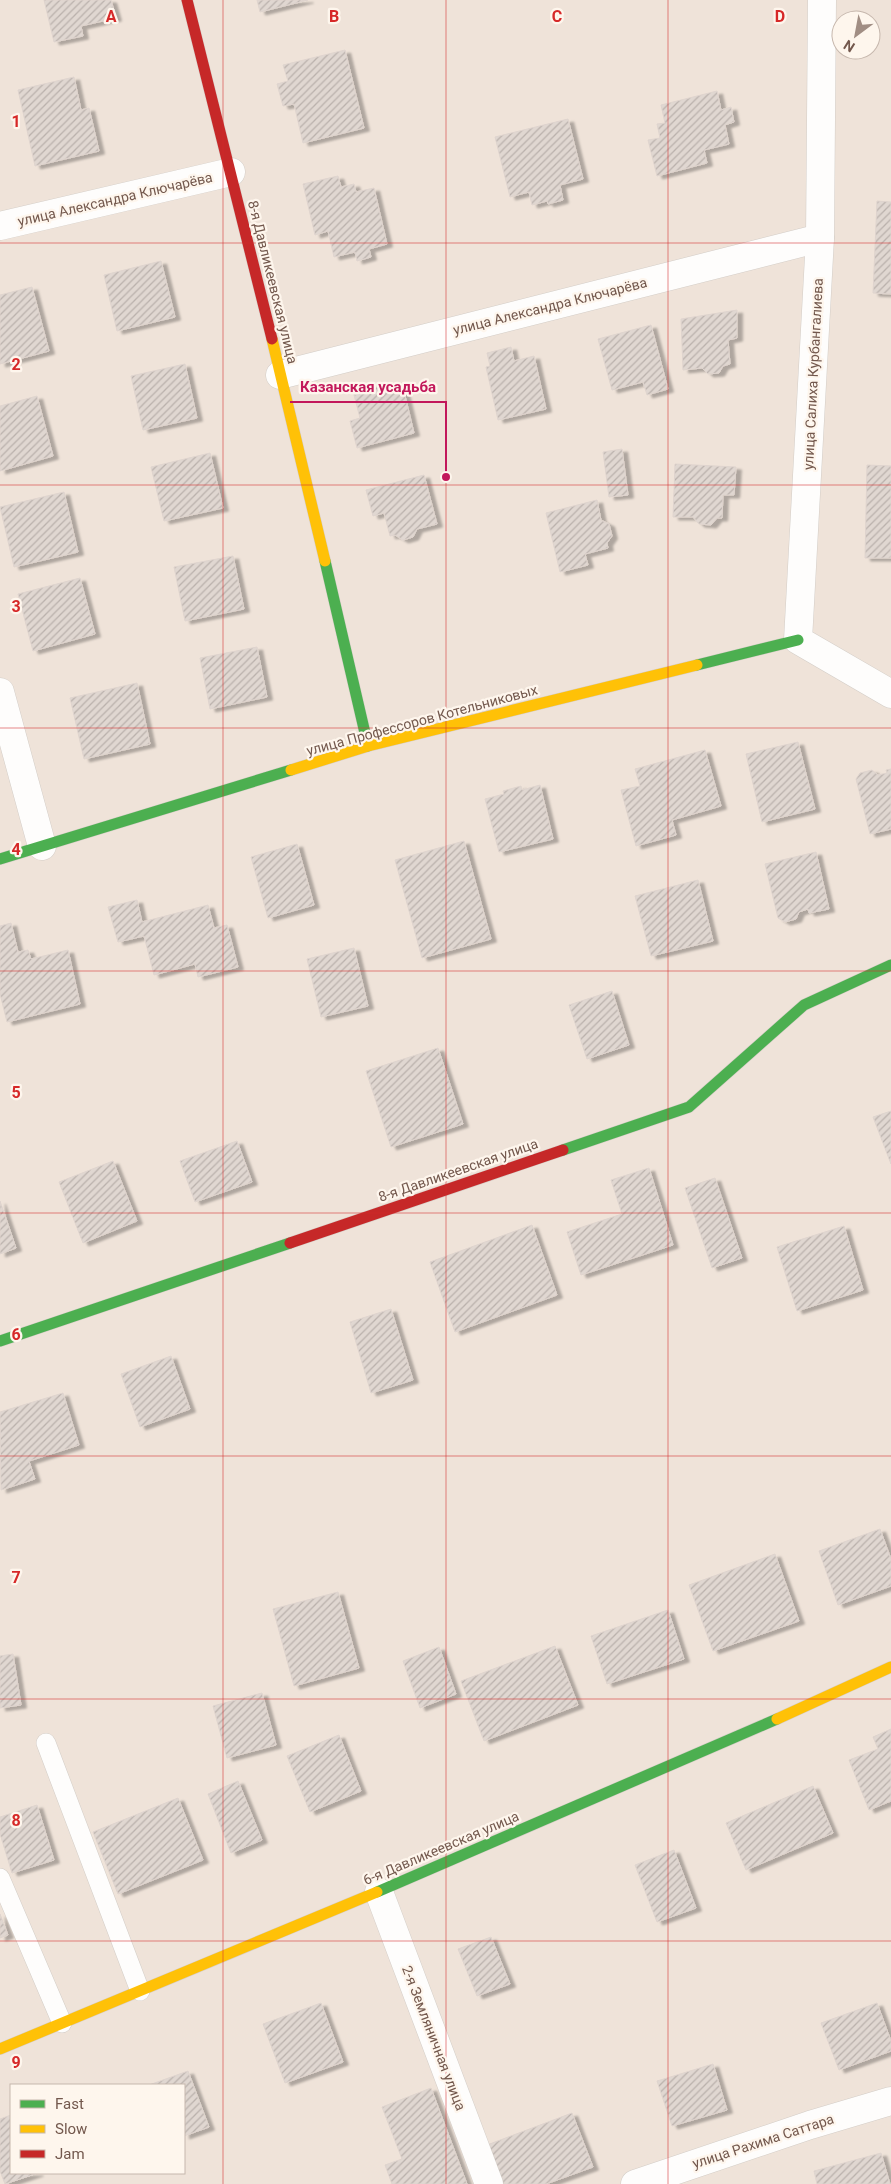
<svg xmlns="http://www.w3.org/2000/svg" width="891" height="2184" viewBox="0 0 891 2184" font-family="Roboto,sans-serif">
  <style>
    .residential { fill: #efe3d9; fill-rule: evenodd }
    .building { fill: url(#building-hatch); stroke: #dfd4ce; filter: url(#shadow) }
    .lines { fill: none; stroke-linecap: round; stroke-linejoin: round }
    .lane-casing { stroke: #d3cdc7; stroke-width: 20 }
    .street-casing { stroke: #d3cdc7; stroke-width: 29 }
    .fast-casing { stroke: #d6cec8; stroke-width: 12 }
    .slow-casing { stroke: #d6cec8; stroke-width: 12 }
    .jam-casing { stroke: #d6cec8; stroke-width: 12 }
    .lane { stroke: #fefdfc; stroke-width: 19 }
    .street { stroke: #fefdfc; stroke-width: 28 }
    .fast { stroke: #4caf50; stroke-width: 11 }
    .slow { stroke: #ffc107; stroke-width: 11 }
    .jam { stroke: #c62828; stroke-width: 11 }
    .grid { fill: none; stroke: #d62828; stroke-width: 1; stroke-opacity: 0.55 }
    .labels { text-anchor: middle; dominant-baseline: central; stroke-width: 4.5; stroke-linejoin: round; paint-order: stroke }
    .street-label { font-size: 14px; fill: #73584d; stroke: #fef6ed }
    .grid-label { font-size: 16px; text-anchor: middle; font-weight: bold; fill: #d62828; stroke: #fef6ed; stroke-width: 4.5; stroke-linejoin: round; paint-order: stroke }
    .leader { fill: none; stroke: #c2185b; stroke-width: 2 }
    .callout-dot { fill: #c2185b; stroke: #fef6ed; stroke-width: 2 }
    .callout-label { font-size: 15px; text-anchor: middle; font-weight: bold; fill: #c2185b; stroke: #fef6ed; stroke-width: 4.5; stroke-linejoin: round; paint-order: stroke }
  </style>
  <defs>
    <pattern id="building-hatch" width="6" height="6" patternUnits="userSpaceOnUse" patternTransform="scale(1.25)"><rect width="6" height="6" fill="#e0d7d1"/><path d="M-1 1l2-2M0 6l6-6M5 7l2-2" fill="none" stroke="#bab1ac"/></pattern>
    <filter id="shadow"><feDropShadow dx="5.5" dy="3" stdDeviation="1" flood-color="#0004"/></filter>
  </defs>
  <rect width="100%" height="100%" fill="#f6f1eb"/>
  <path class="residential" d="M 0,0 L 891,0 L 891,2184 L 0,2184 ZM 841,20 L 871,20 L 871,50 L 841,50 ZM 11,2085 L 184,2085 L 184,2173 L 11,2173 Z"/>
  <g class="building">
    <path d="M 44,0 L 111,0 L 116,18 L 81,26 L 83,36 L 54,42 Z"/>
    <path d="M 257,0 L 308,0 L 260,12 Z"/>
    <path d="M 345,50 L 364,128 L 303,143 L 294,104 L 283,106 L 277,84 L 288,81 L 283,65 Z"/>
    <path d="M 74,77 L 81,110 L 89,108 L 99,151 L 35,166 L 18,90 Z"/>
    <path d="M 717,91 L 721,110 L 731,107 L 734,122 L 725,125 L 729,144 L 704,150 L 707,163 L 657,176 L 648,140 L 660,138 L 657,124 L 665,123 L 661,105 Z"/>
    <path d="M 568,119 L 583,179 L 560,185 L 563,200 L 548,204 L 547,201 L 532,205 L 529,192 L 510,197 L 495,137 Z"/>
    <path d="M 338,176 L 341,187 L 354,184 L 356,192 L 374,188 L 387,244 L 369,249 L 371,257 L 357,261 L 355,252 L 334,257 L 328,231 L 315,235 L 303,184 Z"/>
    <path d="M 877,201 L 891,202 L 891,294 L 873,293 Z"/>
    <path d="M 161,261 L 175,317 L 117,331 L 104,275 Z"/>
    <path d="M 32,287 L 49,351 L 0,364 L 0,295 Z"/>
    <path d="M 737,310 L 737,338 L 728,340 L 730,364 L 723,366 L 719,373 L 708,374 L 702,368 L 683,370 L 681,319 Z"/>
    <path d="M 651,325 L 668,389 L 647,395 L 643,382 L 612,390 L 598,339 Z"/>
    <path d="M 511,347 L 514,361 L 534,356 L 546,409 L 498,420 L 486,367 L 490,366 L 487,353 Z"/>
    <path d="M 185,364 L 197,418 L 143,430 L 131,376 Z"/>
    <path d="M 376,383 L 382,388 L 402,383 L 414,433 L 357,448 L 350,421 L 360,418 L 354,395 L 360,394 L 363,386 Z"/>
    <path d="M 37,396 L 53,456 L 0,471 L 0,406 Z"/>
    <path d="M 622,449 L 628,495 L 609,497 L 603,452 Z"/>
    <path d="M 210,453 L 223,508 L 164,521 L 151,467 Z"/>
    <path d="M 675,464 L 736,467 L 734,495 L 723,495 L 722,518 L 717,518 L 711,525 L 699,524 L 693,517 L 673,517 Z"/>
    <path d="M 867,465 L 891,466 L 891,558 L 865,558 Z"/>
    <path d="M 424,475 L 437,524 L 417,529 L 413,537 L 403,540 L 395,535 L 390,536 L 384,513 L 373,516 L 366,490 Z"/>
    <path d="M 64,492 L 78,552 L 14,567 L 0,507 Z"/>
    <path d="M 597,500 L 601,520 L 609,524 L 612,536 L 607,543 L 608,548 L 585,554 L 588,565 L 560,572 L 546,513 Z"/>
    <path d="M 233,556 L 244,609 L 185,621 L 174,567 Z"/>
    <path d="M 80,578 L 95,634 L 33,651 L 18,594 Z"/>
    <path d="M 257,647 L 267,697 L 210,709 L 200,658 Z"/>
    <path d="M 137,683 L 150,744 L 84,759 L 70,698 Z"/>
    <path d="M 798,742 L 815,809 L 762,822 L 746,754 Z"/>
    <path d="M 705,750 L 721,806 L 672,820 L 676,835 L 636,846 L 621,790 L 640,786 L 635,769 Z"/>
    <path d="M 891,769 L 891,829 L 870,834 L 856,779 L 860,773 L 872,770 L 878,775 L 887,773 L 886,770 Z"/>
    <path d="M 540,785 L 553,839 L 499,852 L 485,799 L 504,794 L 503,791 L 521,786 L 522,790 Z"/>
    <path d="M 464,841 L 491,939 L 422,958 L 395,860 Z"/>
    <path d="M 297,844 L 314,905 L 268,918 L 251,857 Z"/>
    <path d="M 816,852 L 829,909 L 809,913 L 808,909 L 799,912 L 796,919 L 785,922 L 778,918 L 765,864 Z"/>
    <path d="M 698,880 L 713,941 L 651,956 L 635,896 Z"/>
    <path d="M 137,900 L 142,922 L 208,905 L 214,928 L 227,925 L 238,967 L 198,977 L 195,964 L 154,975 L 144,936 L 118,942 L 108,907 Z"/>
    <path d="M 11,923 L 18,952 L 28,950 L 31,959 L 68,950 L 80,1004 L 7,1022 L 0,994 L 0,926 Z"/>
    <path d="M 354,948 L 368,1006 L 321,1017 L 307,959 Z"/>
    <path d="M 612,991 L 629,1045 L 587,1059 L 569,1005 Z"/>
    <path d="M 438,1048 L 463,1124 L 391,1147 L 366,1071 Z"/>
    <path d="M 891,1111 L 891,1164 L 873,1117 Z"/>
    <path d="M 237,1141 L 252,1182 L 195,1202 L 180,1161 Z"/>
    <path d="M 113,1161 L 137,1221 L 83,1243 L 59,1182 Z"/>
    <path d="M 649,1168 L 673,1245 L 581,1275 L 567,1232 L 622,1214 L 611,1180 Z"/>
    <path d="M 715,1178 L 742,1258 L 712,1268 L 685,1188 Z"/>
    <path d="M 0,1201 L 16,1248 L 0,1254 Z"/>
    <path d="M 532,1225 L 557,1295 L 455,1332 L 430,1262 Z"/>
    <path d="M 844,1226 L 863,1290 L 797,1311 L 777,1247 Z"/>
    <path d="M 391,1309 L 413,1380 L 371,1393 L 350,1322 Z"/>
    <path d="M 171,1356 L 190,1409 L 140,1427 L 121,1374 Z"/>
    <path d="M 63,1393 L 79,1445 L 29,1461 L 35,1479 L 1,1490 L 0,1412 Z"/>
    <path d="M 880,1529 L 891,1559 L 891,1586 L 838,1605 L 819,1551 Z"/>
    <path d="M 775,1554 L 799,1621 L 713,1651 L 689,1585 Z"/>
    <path d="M 338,1592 L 359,1668 L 294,1686 L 273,1609 Z"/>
    <path d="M 668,1610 L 684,1659 L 607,1684 L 591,1636 Z"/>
    <path d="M 555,1646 L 578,1705 L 484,1741 L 461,1681 Z"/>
    <path d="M 439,1647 L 456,1694 L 420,1708 L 403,1661 Z"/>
    <path d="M 13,1654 L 21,1705 L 0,1708 L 0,1656 Z"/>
    <path d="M 262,1693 L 276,1745 L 227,1758 L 213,1706 Z"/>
    <path d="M 891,1729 L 891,1801 L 869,1810 L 849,1760 L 878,1749 L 873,1737 Z"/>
    <path d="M 339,1735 L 361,1791 L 310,1812 L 287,1756 Z"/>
    <path d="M 238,1781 L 262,1840 L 231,1853 L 208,1794 Z"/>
    <path d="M 813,1786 L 833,1833 L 746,1870 L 726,1823 Z"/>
    <path d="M 178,1798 L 203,1860 L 118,1894 L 93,1832 Z"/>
    <path d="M 37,1805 L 54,1860 L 12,1873 L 0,1834 L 0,1817 Z"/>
    <path d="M 674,1850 L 696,1908 L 657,1922 L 635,1865 Z"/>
    <path d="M 0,1914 L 8,1935 L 0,1938 Z"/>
    <path d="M 491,1937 L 510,1984 L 477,1996 L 458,1949 Z"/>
    <path d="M 321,2003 L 343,2062 L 285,2083 L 263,2024 Z"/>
    <path d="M 877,2003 L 891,2041 L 891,2051 L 839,2070 L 821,2023 Z"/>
    <path d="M 713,2064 L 727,2110 L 672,2126 L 657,2081 Z"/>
    <path d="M 188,2071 L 209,2127 L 184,2136 L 184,2085 L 149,2085 Z"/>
    <path d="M 431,2088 L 467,2184 L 392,2184 L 385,2165 L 402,2159 L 382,2107 Z"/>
    <path d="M 572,2113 L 593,2167 L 546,2184 L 502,2184 L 487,2145 Z"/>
    <path d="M 11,2115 L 11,2173 L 38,2173 L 5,2184 L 0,2171 L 0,2119 Z"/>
    <path d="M 881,2153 L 890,2184 L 817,2184 L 814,2171 Z"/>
  </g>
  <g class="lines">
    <defs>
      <g id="lane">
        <path d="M 46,1743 L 140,1991"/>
        <path d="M 0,1878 L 62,2023"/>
      </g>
      <g id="street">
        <path d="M 822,0 L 820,238 L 798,640 L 891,694"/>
        <path d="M 0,226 L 231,172"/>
        <path d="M 280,375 L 820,238"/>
        <path d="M 0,692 L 42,846"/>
        <path d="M 379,1892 L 489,2184"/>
        <path d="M 635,2184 L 810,2125 L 891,2101"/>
      </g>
      <g id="fast">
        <path d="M 325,561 L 368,746"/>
        <path d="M 697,665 L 798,640"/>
        <path d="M 0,859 L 291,770"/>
        <path d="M 563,1150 L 689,1107 L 804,1005 L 891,965"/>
        <path d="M 0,1341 L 290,1243"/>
        <path d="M 377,1892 L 777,1719"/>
      </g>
      <g id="slow">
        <path d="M 272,339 L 325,561"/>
        <path d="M 291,770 L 368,746 L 697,665"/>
        <path d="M 777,1719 L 891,1667"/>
        <path d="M 0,2049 L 377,1892"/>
      </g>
      <g id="jam">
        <path d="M 187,0 L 272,339"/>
        <path d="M 290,1243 L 563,1150"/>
      </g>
    </defs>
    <use href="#lane" class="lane-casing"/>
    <use href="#street" class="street-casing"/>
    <use href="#fast" class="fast-casing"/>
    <use href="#slow" class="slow-casing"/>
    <use href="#jam" class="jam-casing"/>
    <use href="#lane" class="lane"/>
    <use href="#street" class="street"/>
    <use href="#fast" class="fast"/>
    <use href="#slow" class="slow"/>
    <use href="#jam" class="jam"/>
  </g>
  <path class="grid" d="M 223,0 L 223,2184M 446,0 L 446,2184M 668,0 L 668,2184M 0,243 L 891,243M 0,485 L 891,485M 0,728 L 891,728M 0,971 L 891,971M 0,1213 L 891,1213M 0,1456 L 891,1456M 0,1699 L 891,1699M 0,1941 L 891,1941"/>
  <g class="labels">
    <g class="street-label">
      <text transform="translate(115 199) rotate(-13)">улица Александра Ключарёва</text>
      <text transform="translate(273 282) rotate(76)">8-я Давликеевская улица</text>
      <text transform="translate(550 306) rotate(-14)">улица Александра Ключарёва</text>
      <text transform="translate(813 374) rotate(-87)">улица Салиха Курбангалиева</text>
      <text transform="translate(422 720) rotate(-15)">улица Профессоров Котельниковых</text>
      <text transform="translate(458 1170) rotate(-19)">8-я Давликеевская улица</text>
      <text transform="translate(441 1848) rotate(-23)">6-я Давликеевская улица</text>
      <text transform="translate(434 2038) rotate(69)">2-я Земляничная улица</text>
      <text transform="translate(763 2141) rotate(-18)">улица Рахима Саттара</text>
    </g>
  </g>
  <g class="grid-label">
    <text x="111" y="22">A</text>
    <text x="334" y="22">B</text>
    <text x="557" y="22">C</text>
    <text x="780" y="22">D</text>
    <text x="16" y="127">1</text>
    <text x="16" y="370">2</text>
    <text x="16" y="612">3</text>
    <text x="16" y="855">4</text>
    <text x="16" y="1098">5</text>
    <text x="16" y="1340">6</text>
    <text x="16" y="1583">7</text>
    <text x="16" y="1826">8</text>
    <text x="16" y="2068">9</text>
  </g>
  <path class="leader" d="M446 477L446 402H290"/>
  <circle class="callout-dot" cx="446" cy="477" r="5"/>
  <g class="callout-label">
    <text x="368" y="392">Казанская усадьба</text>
  </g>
  <rect x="10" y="2084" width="175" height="90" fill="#fef6ed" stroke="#c6b7ad"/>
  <rect x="20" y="2100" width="25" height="8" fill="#4caf50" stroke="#c6b7ad"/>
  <text x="55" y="2109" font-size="15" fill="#73584d">Fast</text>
  <rect x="20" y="2125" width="25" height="8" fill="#ffc107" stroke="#c6b7ad"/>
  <text x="55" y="2134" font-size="15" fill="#73584d">Slow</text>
  <rect x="20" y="2150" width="25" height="8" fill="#c62828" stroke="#c6b7ad"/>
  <text x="55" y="2159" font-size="15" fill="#73584d">Jam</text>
  <g transform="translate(856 35) rotate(212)"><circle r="24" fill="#fef6ed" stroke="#c6b7ad"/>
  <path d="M0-4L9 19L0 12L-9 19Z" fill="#a18e84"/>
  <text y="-8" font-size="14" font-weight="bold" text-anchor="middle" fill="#73584d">N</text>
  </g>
</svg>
